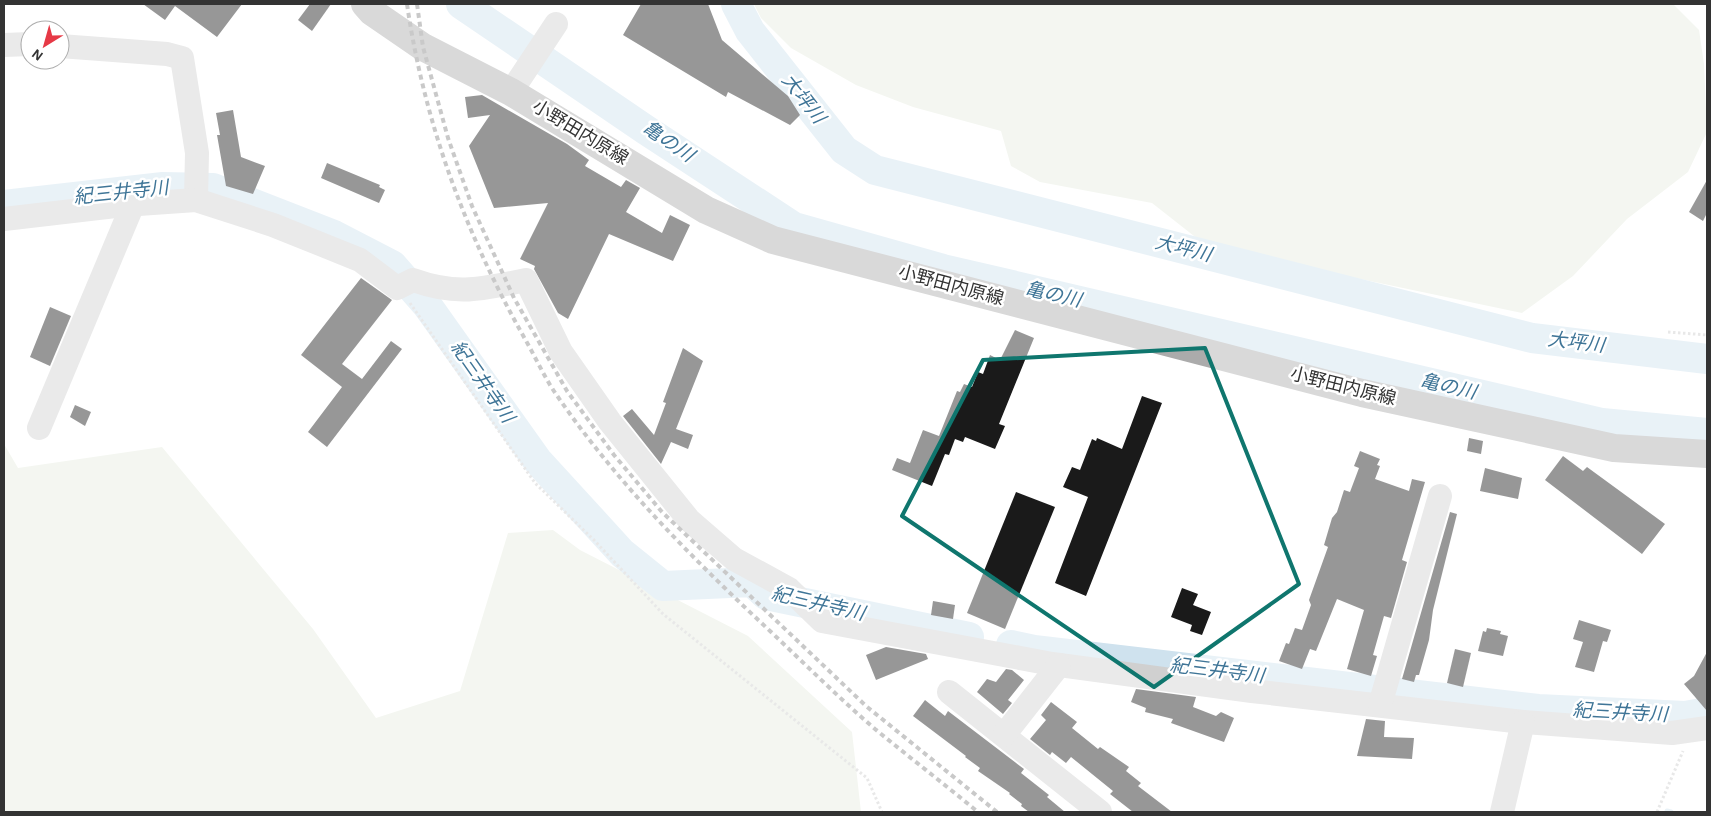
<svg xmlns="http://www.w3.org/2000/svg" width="1711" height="816" viewBox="0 0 1711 816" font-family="'Alegreya Sans','Noto Sans JP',sans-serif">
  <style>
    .green { fill: #e6ecdf }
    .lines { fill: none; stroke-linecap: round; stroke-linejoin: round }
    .stream { stroke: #cfe2ee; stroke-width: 5 }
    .river { stroke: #cfe2ee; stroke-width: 30 }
    .building { fill: #1a1a1a }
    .path { stroke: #cdcdcd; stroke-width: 3; stroke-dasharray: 2.5 2.5; stroke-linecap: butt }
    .minor { stroke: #d0d0d0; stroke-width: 24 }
    .major { stroke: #ababab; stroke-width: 28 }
    .rail { stroke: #888; stroke-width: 4; stroke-dasharray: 5 4; stroke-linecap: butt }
    .marked { fill: none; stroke: #0f766e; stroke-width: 4; stroke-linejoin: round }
    .labels { text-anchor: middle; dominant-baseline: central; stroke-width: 5; stroke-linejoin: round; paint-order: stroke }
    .street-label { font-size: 18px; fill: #333; stroke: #fff }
    .water-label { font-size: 19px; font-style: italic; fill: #3f7597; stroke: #fff }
  </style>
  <rect width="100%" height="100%" fill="#fff"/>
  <g class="green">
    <path d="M 754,4 L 1673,4 L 1699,30 L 1704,64 L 1707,132 L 1688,172 L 1627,219 L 1573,276 L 1522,313 L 1208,247 L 1152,203 L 1040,182 L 1011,166 L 1001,131 L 913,107 L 856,85 L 791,48 L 761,18 Z"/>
    <path d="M 4,444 L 18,468 L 162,447 L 313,629 L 376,718 L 460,691 L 508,533 L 553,530 L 580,550 L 748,636 L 852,732 L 861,812 L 4,812 Z"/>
  </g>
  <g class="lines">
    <path class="stream" d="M 1667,811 L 1671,812"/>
    <g class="river">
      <path d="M 461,4 L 646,130 L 794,227 L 943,269 L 1602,423 L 1707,433"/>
      <path d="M 736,4 L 750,31 L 844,150 L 875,170 L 1532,338 L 1707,359"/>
      <path d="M 4,205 L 163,187 L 213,188 L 334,235 L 392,265 L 427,305 L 537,460 L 622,553 L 663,586 L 752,582 L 766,595 L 969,637"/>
      <path d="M 1011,645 L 1034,650 L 1538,709 L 1685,716 L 1707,712"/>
    </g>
  </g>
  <g class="building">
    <path d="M 143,4 L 242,4 L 217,37 L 175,6 L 165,20 Z"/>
    <path d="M 310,4 L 331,4 L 312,31 L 298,20 Z"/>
    <path d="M 641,4 L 708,4 L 722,40 L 788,96 L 800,115 L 790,125 L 728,92 L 726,97 L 623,35 Z"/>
    <path d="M 482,95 L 567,144 L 589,160 L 585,166 L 621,187 L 626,180 L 640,188 L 626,212 L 662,233 L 670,215 L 690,225 L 673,261 L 609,234 L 568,319 L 558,313 L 534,269 L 535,266 L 520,259 L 548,203 L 494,208 L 469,146 L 490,115 L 468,118 L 465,97 Z"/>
    <path d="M 233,110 L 241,157 L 265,166 L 253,194 L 226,186 L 217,135 L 220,135 L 216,113 Z"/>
    <path d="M 327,163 L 380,185 L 379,187 L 385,190 L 379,203 L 321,178 Z"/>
    <path d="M 1707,180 L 1707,213 L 1703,221 L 1689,212 Z"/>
    <path d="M 361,278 L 392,300 L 342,364 L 362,379 L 391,341 L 402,349 L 327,447 L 308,432 L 342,387 L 301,355 Z"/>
    <path d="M 50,307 L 71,316 L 50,366 L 30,357 Z"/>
    <path d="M 1015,330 L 1034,338 L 999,424 L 1005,426 L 995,449 L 965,437 L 963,442 L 955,439 L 949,455 L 945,454 L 932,486 L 892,470 L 897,458 L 910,463 L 923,430 L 939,436 L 957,391 L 960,392 L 964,384 L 972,387 L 978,372 L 983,374 L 990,355 L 1000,360 Z"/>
    <path d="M 683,348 L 703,361 L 676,429 L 693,435 L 688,449 L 671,442 L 661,464 L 623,416 L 632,409 L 654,435 L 666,403 L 663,402 Z"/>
    <path d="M 1142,396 L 1162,403 L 1086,596 L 1055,583 L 1088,497 L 1063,487 L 1072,467 L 1080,470 L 1092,439 L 1096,441 L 1097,438 L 1122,449 Z"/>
    <path d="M 75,405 L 91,412 L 85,426 L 70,417 Z"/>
    <path d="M 1469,438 L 1483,441 L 1481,454 L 1467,451 Z"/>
    <path d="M 1360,451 L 1380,459 L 1377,465 L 1380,466 L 1375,479 L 1409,491 L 1412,479 L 1425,482 L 1402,560 L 1407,562 L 1391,618 L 1384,616 L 1373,655 L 1377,656 L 1371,676 L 1347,669 L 1364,610 L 1337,599 L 1316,651 L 1310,649 L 1302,669 L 1279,661 L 1286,643 L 1289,644 L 1295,628 L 1302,630 L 1311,605 L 1309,600 L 1328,547 L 1324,545 L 1332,518 L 1337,512 L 1344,490 L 1350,492 L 1359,468 L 1354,466 Z"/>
    <path d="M 1563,456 L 1583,471 L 1587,467 L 1665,524 L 1642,554 L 1545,480 Z"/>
    <path d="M 1485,468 L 1522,478 L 1518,499 L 1480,491 Z"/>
    <path d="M 1016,492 L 1055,507 L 1005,629 L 967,613 Z"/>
    <path d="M 1450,512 L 1457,514 L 1433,610 L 1429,640 L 1419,675 L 1416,675 L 1414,682 L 1402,679 Z"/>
    <path d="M 1182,588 L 1198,594 L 1193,605 L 1211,612 L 1202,635 L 1190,631 L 1192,625 L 1171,617 Z"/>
    <path d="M 933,601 L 955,605 L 953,619 L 931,615 Z"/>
    <path d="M 1579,620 L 1611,630 L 1607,642 L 1603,641 L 1594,672 L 1575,667 L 1583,642 L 1573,639 Z"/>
    <path d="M 1487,628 L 1501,631 L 1500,634 L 1508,636 L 1503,656 L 1478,651 L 1483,631 L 1486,632 Z"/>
    <path d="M 886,647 L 926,654 L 928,659 L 876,680 L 866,655 Z"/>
    <path d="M 1455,649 L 1471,653 L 1463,687 L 1447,683 Z"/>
    <path d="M 1707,652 L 1707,711 L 1684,684 L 1694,676 Z"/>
    <path d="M 1006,669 L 1012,670 L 1024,680 L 1008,700 L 1012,703 L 1003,714 L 977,692 L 987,679 L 996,682 Z"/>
    <path d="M 1136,689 L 1196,697 L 1193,707 L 1216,716 L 1221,712 L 1234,718 L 1224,742 L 1171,723 L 1173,719 L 1145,712 L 1146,708 L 1131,702 Z"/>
    <path d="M 925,700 L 945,716 L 948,711 L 1024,769 L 1021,773 L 1049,795 L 1047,797 L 1065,812 L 1029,812 L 1021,806 L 1022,804 L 1009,794 L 1010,793 L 978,771 L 980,768 L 965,757 L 966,756 L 913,716 Z"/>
    <path d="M 1051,702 L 1077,722 L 1072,728 L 1098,749 L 1100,747 L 1129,767 L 1126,771 L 1141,783 L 1138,786 L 1172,812 L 1133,812 L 1110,794 L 1113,791 L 1071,757 L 1066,763 L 1052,752 L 1050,755 L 1030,739 L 1046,720 L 1041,715 Z"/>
    <path d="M 1366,719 L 1385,721 L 1384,737 L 1414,738 L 1412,759 L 1357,756 Z"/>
  </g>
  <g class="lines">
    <g class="path">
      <path d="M 410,303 L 535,483 L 594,540 L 663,614 L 867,778 L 882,812"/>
      <path d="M 1668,332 L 1707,335"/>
      <path d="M 1657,812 L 1683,751"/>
    </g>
    <g class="minor">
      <path d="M 4,45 L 30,44"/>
      <path d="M 60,46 L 167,54 L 182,58 L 197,153 L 196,200"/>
      <path d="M 511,92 L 556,24"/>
      <path d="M 4,219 L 124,205 L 196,200 L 273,225 L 360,260 L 397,288 L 413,280 C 458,296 481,289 526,280 L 561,352 L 610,422 L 689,520 L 734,559 L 789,589 L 822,621 L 1052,664 L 1252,691 L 1523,722 L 1672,733 L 1707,728"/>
      <path d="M 39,428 L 133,204"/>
      <path d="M 949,692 L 1100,812"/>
      <path d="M 1380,705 L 1440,496"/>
      <path d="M 1004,735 L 1059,665"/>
      <path d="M 1502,812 L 1523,722"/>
    </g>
    <path class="major" d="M 365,4 L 372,12 L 423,47 L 511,92 L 706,210 L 773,240 L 1362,393 L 1614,448 L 1707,454"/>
    <g class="rail">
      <path d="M 407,4 C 424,122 466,235 525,339 C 536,358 545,379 558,397 C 618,484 693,559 770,631 C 805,664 839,698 875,729 C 909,757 944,784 978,812"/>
      <path d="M 417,4 L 423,47 L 448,138 L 472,206 L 514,298 L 567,391 L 614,455 L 662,512 L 866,706 L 997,812"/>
    </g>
  </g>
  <path d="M0 0H1711V816H0ZM 1205,348 L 1299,584 L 1154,687 L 902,516 L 983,360 Z" fill="#fff" fill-opacity=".55" fill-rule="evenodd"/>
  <path class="marked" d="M 1205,348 L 1299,584 L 1154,687 L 902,516 L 983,360 Z"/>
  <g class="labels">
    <g class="street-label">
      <text transform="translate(580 133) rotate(31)">小野田内原線</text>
      <text transform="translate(951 286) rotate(15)">小野田内原線</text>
      <text transform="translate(1343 387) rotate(14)">小野田内原線</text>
    </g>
    <g class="water-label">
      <text transform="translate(803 99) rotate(52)">大坪川</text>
      <text transform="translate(668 142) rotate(34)">亀の川</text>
      <text transform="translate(121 193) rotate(-6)">紀三井寺川</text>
      <text transform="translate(1183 249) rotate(14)">大坪川</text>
      <text transform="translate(1053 295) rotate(13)">亀の川</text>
      <text transform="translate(1576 343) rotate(7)">大坪川</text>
      <text transform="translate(482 382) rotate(55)">紀三井寺川</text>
      <text transform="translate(1448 387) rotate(13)">亀の川</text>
      <text transform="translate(818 604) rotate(13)">紀三井寺川</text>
      <text transform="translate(1217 671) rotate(7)">紀三井寺川</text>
      <text transform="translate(1620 713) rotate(3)">紀三井寺川</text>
    </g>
  </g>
  <rect width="1711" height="816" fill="none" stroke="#333333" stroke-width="10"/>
  <g transform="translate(45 45) rotate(217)"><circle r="24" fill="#ffffff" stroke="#adadad"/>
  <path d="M0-4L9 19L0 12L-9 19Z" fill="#e63946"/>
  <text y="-8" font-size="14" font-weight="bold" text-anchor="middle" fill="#333333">N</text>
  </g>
</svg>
